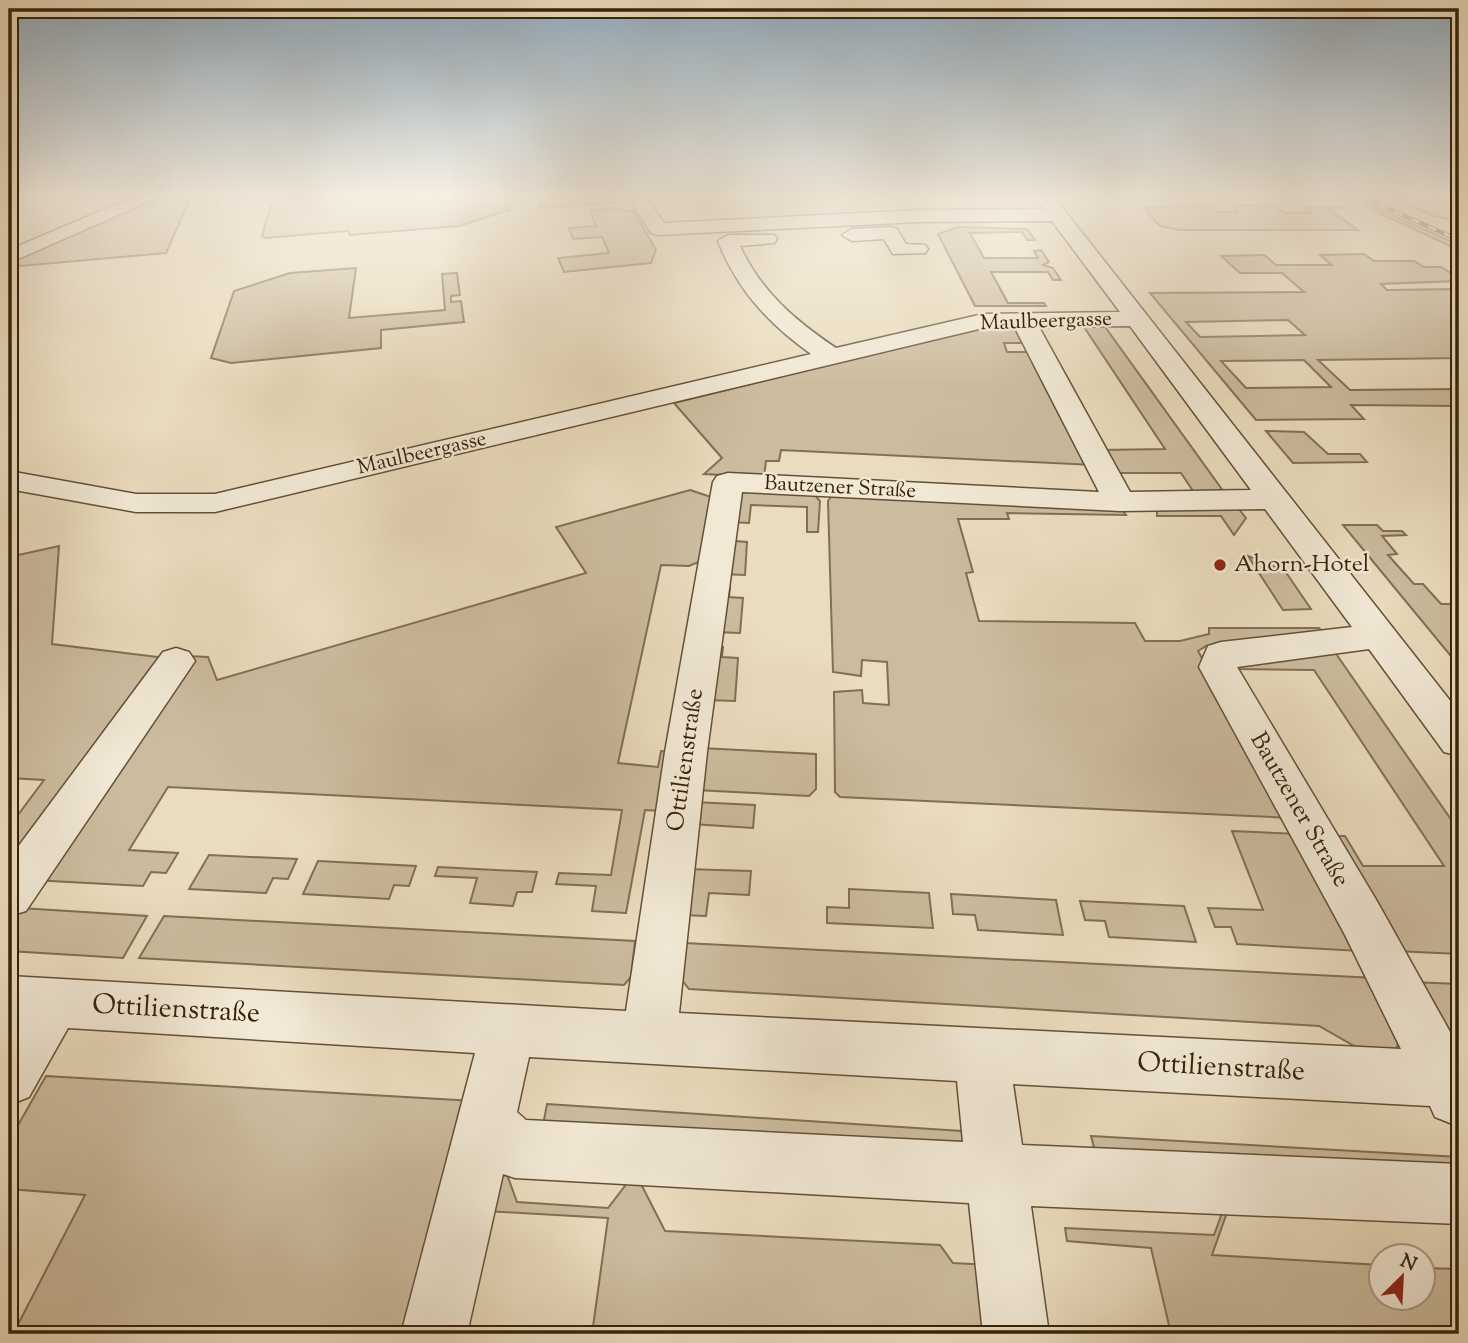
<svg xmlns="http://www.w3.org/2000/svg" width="1468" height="1343" viewBox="0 0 1468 1343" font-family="'Sorts Mill Goudy',serif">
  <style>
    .green { fill: #ccbc9f; stroke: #826f54; stroke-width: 2; fill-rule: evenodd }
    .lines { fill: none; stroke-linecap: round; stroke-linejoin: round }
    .minor-casing { stroke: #655036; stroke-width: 3 }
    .minor { fill: #f1e8d5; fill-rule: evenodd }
    .rail-casing { stroke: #392208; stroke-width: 4.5 }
    .rail { stroke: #f1e8d5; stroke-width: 2.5; stroke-dasharray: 9; stroke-linecap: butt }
    .poi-dot { fill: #8f2418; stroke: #f1e8d5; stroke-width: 2.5 }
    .labels { text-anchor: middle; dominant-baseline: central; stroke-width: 5; stroke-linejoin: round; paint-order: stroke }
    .far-street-label { font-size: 21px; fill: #392208; stroke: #f1e8d5 }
    .poi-label { font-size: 24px; fill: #392208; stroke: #f1e8d5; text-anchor: start }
    .street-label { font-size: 24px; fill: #392208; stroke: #f1e8d5 }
    .near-street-label { font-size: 28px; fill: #392208; stroke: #f1e8d5 }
  </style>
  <rect width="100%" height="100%" fill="#eadcbe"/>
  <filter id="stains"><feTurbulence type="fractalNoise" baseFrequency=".00286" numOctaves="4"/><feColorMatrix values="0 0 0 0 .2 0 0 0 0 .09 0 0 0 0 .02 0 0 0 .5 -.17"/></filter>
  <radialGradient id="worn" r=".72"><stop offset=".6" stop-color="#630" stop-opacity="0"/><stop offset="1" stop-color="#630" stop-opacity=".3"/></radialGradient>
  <g class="green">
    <path d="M 160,197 L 191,197 L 166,253 L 9,267 L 9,263 Z"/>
    <path d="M 438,197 L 438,201 L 504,197 L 509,210 L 459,226 L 350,235 L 348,231 L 265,238 L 262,236 L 271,204 L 284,199 Z"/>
    <path d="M 537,197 L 625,197 L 625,199 L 612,203 L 540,208 Z"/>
    <path d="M 1345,197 L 1352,197 L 1459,245 L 1459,250 Z"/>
    <path d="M 1390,197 L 1459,197 L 1459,221 L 1434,216 Z"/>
    <path d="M 1210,205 L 1218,212 L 1238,212 L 1231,205 L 1265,205 L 1277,207 L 1284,213 L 1311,213 L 1304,207 L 1342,207 L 1344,208 L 1328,209 L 1358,230 L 1179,230 L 1160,226 L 1143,208 Z"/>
    <path d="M 614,208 L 634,212 L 656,250 L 651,263 L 564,272 L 558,258 L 609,253 L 602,237 L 573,239 L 569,228 L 596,226 L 590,211 Z"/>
    <path d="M 958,227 L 1027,229 L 1035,240 L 1027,240 L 1022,232 L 970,233 L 984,258 L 1038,258 L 1034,251 L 1041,250 L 1049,262 L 1043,265 L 1053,268 L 1061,280 L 1053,280 L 1048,272 L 991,272 L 1008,303 L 1044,303 L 1046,306 L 975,306 L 938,234 Z"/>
    <path d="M 1364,254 L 1374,261 L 1414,261 L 1424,267 L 1441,267 L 1459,278 L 1459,281 L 1381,284 L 1387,290 L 1459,289 L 1459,358 L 1318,360 L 1350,390 L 1459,389 L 1459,406 L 1351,405 L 1364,419 L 1256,420 L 1150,293 L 1304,292 L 1282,273 L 1240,273 L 1221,256 L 1264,255 L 1276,265 L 1332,265 L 1320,255 ZM 1288,320 L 1305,335 L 1200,337 L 1186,322 ZM 1304,360 L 1331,387 L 1246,388 L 1221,361 Z"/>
    <path d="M 356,268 L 349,318 L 445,310 L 442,274 L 457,273 L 460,295 L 451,296 L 451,302 L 461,301 L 464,322 L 381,330 L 381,348 L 231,363 L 211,358 L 234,291 L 290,273 Z"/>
    <path d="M 1082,324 L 1103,324 L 1226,495 L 1195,494 L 1181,473 L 1114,473 L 1101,450 L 1165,449 Z"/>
    <path d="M 1017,325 L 1027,343 L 1004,343 L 1007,352 L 1030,352 L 1093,465 L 781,450 L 779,461 L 766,461 L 764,477 L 704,474 L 722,458 L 674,403 L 985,326 Z"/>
    <path d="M 1266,431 L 1304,432 L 1328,454 L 1360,454 L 1367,462 L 1293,463 Z"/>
    <path d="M 690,490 L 714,498 L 701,561 L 689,566 L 661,565 L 618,763 L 658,767 L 661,751 L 671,752 L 663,811 L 645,810 L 626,913 L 592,911 L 596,886 L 556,884 L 559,873 L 611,875 L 622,810 L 168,787 L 129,850 L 178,853 L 166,873 L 151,872 L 143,886 L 33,880 L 187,656 L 208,657 L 217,680 L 586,573 L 556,527 Z"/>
    <path d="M 733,491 L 812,492 L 820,501 L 818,532 L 807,532 L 807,507 L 751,505 L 749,523 L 729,522 Z"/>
    <path d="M 834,493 L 1121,508 L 1126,515 L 1007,513 L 1009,519 L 958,519 L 973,572 L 966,573 L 979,621 L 1135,623 L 1145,641 L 1180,641 L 1209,634 L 1209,628 L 1319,628 L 1323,632 L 1206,646 L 1198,651 L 1291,818 L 840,797 L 835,792 L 834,692 L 862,690 L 863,703 L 889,705 L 887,662 L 862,660 L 861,676 L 833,672 L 828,501 Z"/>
    <path d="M 1157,508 L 1238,508 L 1246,518 L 1234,535 L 1221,516 L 1157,516 Z"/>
    <path d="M 1343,525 L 1377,525 L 1383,531 L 1402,531 L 1406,535 L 1382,536 L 1397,554 L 1388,555 L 1414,584 L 1423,584 L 1441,604 L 1459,604 L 1459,666 Z"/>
    <path d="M 736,534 L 735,541 L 747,542 L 745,575 L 722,574 Z"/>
    <path d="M 59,546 L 52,644 L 166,658 L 9,873 L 9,827 L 44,780 L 9,778 L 9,557 Z"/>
    <path d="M 1248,556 L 1285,571 L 1311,609 L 1283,610 Z"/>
    <path d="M 721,587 L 730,588 L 729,597 L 743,598 L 740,633 L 715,632 Z"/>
    <path d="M 713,647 L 723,647 L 722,657 L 738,658 L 735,701 L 707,700 Z"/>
    <path d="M 1332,648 L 1459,831 L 1459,954 L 1395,951 L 1326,836 L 1345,836 L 1363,866 L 1444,866 L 1314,670 L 1233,669 L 1237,659 Z"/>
    <path d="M 701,748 L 816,754 L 816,789 L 809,796 L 696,790 Z"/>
    <path d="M 693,802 L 755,805 L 753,828 L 692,824 Z"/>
    <path d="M 1232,831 L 1299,834 L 1360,951 L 1237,944 L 1231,927 L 1215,927 L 1208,908 L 1263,910 Z"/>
    <path d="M 209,855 L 297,859 L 288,879 L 273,878 L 266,893 L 189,889 Z"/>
    <path d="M 318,861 L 416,866 L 409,886 L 394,885 L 389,899 L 303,894 Z"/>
    <path d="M 438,867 L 537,872 L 532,892 L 517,892 L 513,906 L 470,903 L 477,878 L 435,876 Z"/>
    <path d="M 686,869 L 751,871 L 749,895 L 709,893 L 706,916 L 682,915 Z"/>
    <path d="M 849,889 L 929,893 L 933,928 L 827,923 L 827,907 L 849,908 Z"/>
    <path d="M 951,894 L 1056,900 L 1063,935 L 978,930 L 975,915 L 953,914 Z"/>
    <path d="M 1080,901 L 1184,906 L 1196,942 L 1109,937 L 1105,921 L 1085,920 Z"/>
    <path d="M 20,908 L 147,916 L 123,958 L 9,951 L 9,924 Z"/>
    <path d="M 164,916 L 635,941 L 631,977 L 624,985 L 139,958 Z"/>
    <path d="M 684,943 L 1376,978 L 1400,1038 L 1396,1049 L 1356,1047 L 1319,1026 L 689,989 L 681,979 Z"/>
    <path d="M 1411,982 L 1459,984 L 1459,1048 L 1446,1039 Z"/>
    <path d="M 46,1076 L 474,1101 L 415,1334 L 13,1334 L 85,1195 L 9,1189 L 9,1141 Z"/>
    <path d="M 547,1104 L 977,1132 L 980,1155 L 543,1125 Z"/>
    <path d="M 1091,1136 L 1459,1157 L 1459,1175 L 1096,1155 Z"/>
    <path d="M 506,1172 L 517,1202 L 608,1208 L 631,1178 L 638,1178 L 665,1231 L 940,1245 L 953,1263 L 990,1265 L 998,1334 L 592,1334 L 608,1218 L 485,1211 L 492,1183 Z"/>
    <path d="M 1230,1204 L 1212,1255 L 1380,1265 L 1380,1298 L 1422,1298 L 1423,1268 L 1459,1269 L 1459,1334 L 1171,1334 L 1151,1248 L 1067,1241 L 1065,1228 L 1214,1235 L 1225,1205 Z"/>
  </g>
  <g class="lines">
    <defs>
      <g id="minor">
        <path d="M 133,197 L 159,197 L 9,263 L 9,250 Z"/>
        <path d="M 628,197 L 646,197 L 664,223 L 918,210 L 1044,209 L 1035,197 L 1054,197 L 1459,712 L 1459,756 L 1444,752 L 1369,649 L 1237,667 L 1378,903 L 1459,1048 L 1459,1124 L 1455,1125 L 1435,1117 L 1430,1106 L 1013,1084 L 1022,1145 L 1459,1164 L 1459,1224 L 1031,1206 L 1049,1334 L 983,1334 L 969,1203 L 515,1178 L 503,1174 L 467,1334 L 401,1334 L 475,1053 L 68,1028 L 29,1097 L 9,1105 L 9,976 L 626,1011 L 665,752 L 713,482 L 717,476 L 728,473 L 1099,492 L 1015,328 L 983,328 L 215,512 L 136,512 L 9,489 L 9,471 L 136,494 L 215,494 L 811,354 C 769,324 737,290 718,241 L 728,235 L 774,235 L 777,239 L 774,243 L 740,246 C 761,292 796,321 836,348 L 983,314 L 1120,312 L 1052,221 L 918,222 L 658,235 L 651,233 ZM 1130,326 L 1251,490 L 1130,492 L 1039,327 ZM 742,492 L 1120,511 L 1265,509 L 1352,627 L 1221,642 L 1208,646 L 1199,667 L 1344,933 L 1401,1049 L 679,1013 L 707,752 ZM 529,1057 L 957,1081 L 963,1142 L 526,1120 L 517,1112 Z"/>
        <path d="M 890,227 L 897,229 L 906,244 L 925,245 L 928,249 L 925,253 L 893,254 L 884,239 L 852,241 L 842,235 L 852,229 Z"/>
        <path d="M 176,648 L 189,652 L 195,661 L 189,670 L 26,911 L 9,916 L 9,859 L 163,652 Z"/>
      </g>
    </defs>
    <use href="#minor" class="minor-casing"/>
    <use href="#minor" class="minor"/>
    <defs>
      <path id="rail" d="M 1362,197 L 1459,240"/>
    </defs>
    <use href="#rail" class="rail-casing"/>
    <use href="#rail" class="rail"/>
  </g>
  <linearGradient id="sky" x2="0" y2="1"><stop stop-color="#91abbe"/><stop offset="0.51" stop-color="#f6efe2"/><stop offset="1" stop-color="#f6efe2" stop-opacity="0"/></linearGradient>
  <rect width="1468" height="385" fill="url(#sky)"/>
  <circle class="poi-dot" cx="1220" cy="565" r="7"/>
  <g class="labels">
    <g class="far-street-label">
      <text transform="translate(1046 322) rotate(-2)">Maulbeergasse</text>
      <text transform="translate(422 454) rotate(-13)">Maulbeergasse</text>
      <text transform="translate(840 488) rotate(3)">Bautzener Straße</text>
    </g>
    <g class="poi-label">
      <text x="1234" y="565">Ahorn-Hotel</text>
    </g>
    <g class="street-label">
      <text transform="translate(686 760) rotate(-82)">Ottilienstraße</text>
      <text transform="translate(1299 810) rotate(60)">Bautzener Straße</text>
    </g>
    <g class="near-street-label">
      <text transform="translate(176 1010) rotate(3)">Ottilienstraße</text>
      <text transform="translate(1221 1068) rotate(3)">Ottilienstraße</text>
    </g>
  </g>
  <rect width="1468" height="1343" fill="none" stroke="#eadcbe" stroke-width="35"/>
  <rect x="10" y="10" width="1447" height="1322" fill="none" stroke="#392208" stroke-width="3.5"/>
  <rect x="18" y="18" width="1433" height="1308" fill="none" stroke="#392208" stroke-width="2"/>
  <g transform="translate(1402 1277) rotate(24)"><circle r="33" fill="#f1e8d5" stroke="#a79983" stroke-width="2"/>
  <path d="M0-5L12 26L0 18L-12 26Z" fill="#8f2418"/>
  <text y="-10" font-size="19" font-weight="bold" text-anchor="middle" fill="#392208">N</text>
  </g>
  <rect width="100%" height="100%" filter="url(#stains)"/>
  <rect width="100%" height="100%" fill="url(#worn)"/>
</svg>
